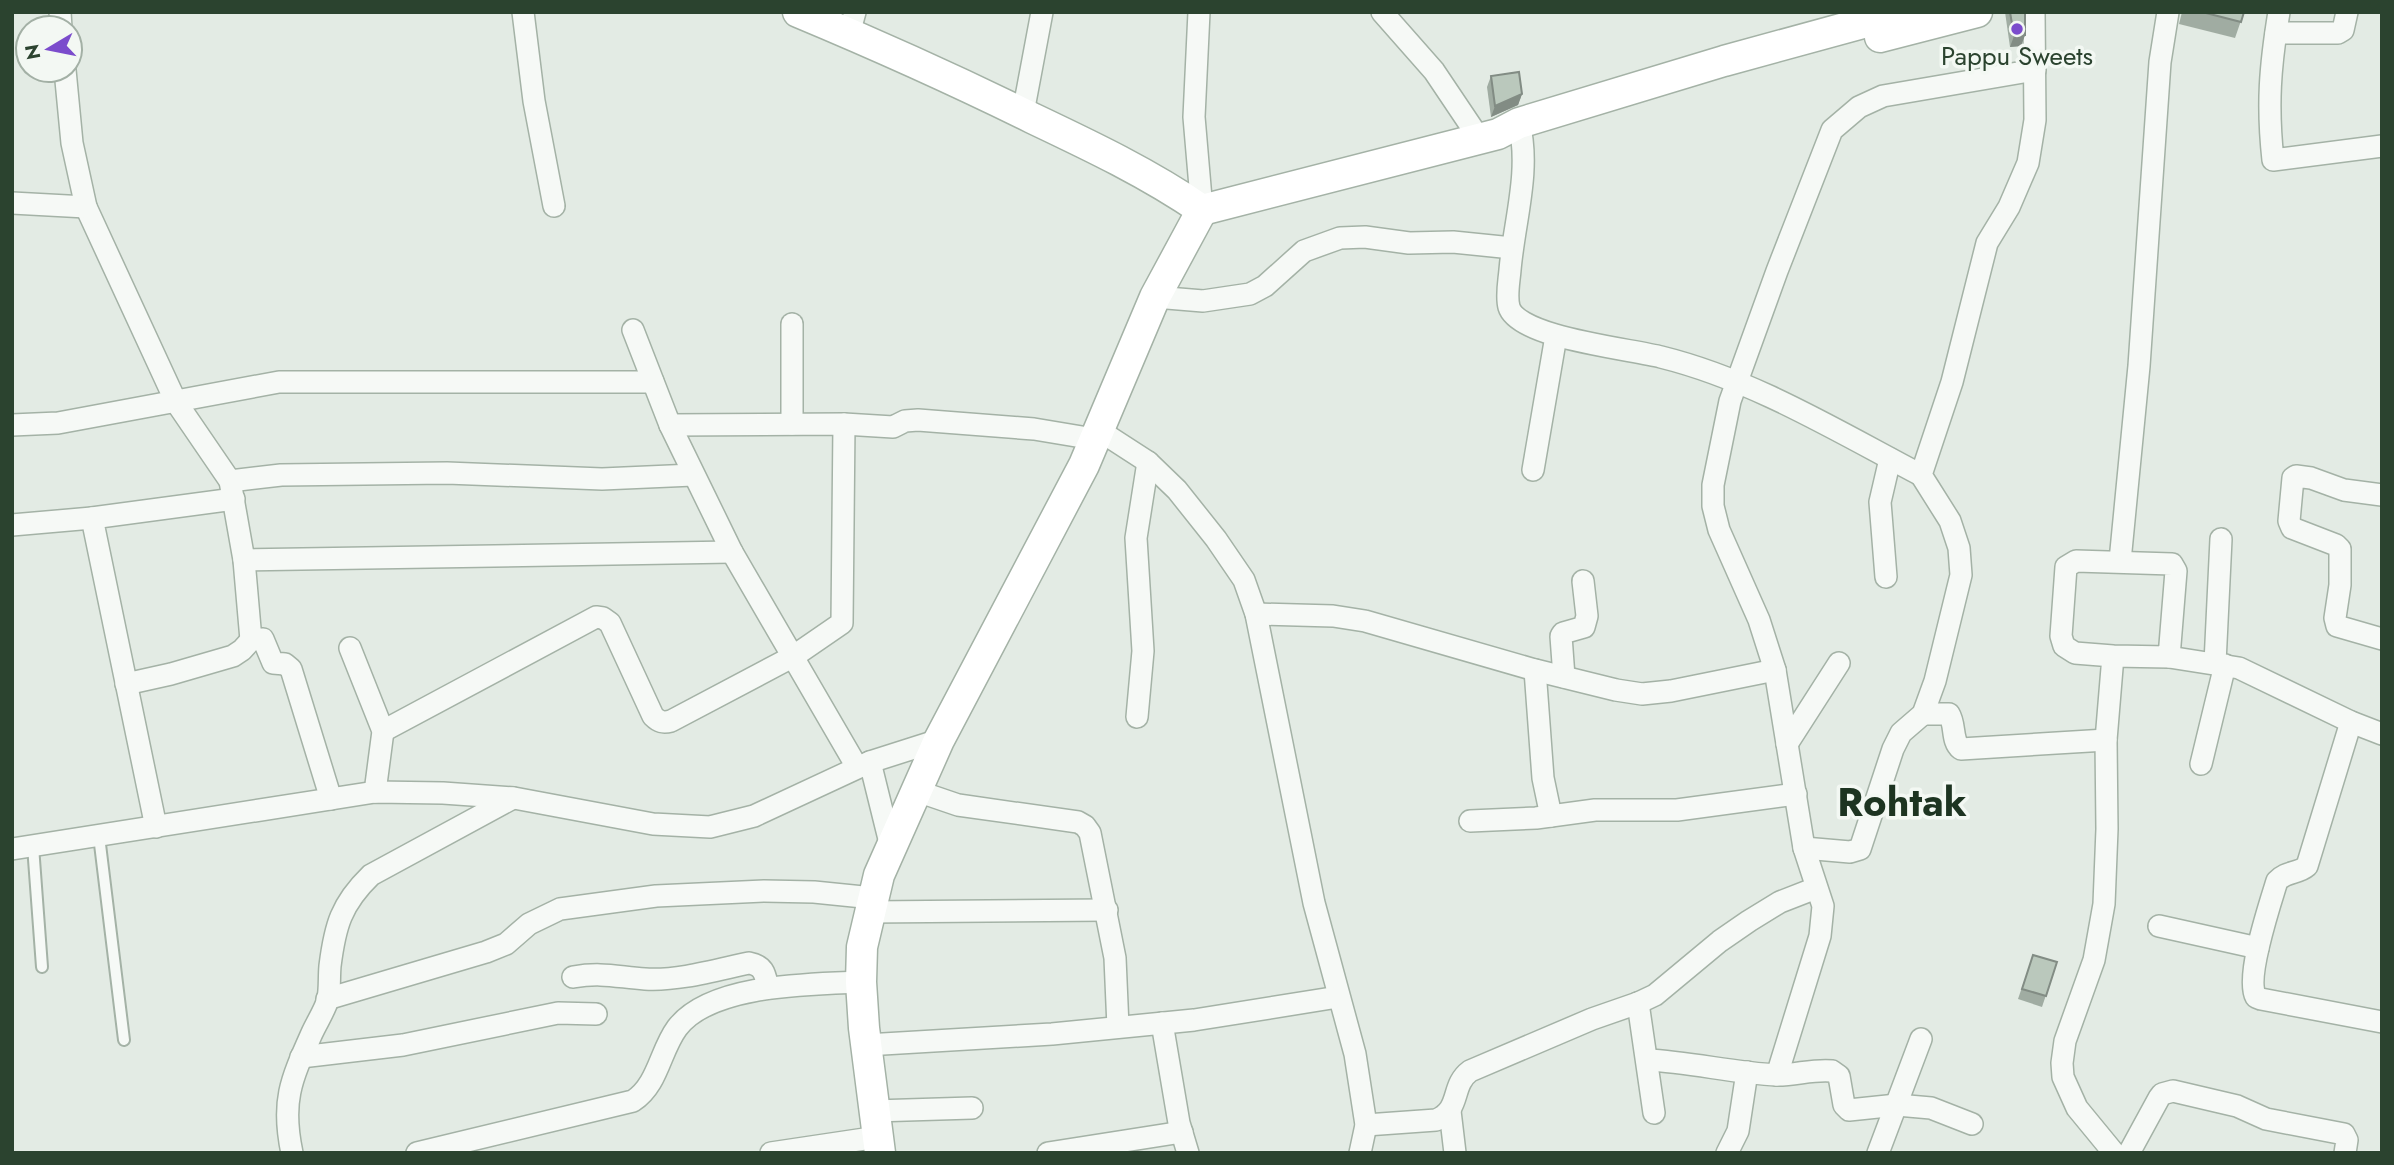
<svg xmlns="http://www.w3.org/2000/svg" width="2394" height="1165" viewBox="0 0 2394 1165" font-family="Jost,sans-serif">
  <style>
    .lines { fill: none; stroke-linecap: round; stroke-linejoin: round }
    .lane-casing { stroke: #a4b2a6; stroke-width: 14 }
    .street-casing { stroke: #a4b2a6; stroke-width: 24 }
    .secondary-casing { stroke: #a4b2a6; stroke-width: 33 }
    .lane { stroke: #f6f9f6; stroke-width: 10 }
    .street { stroke: #f6f9f6; stroke-width: 21 }
    .secondary { stroke: #fff; stroke-width: 30 }
    .wall { fill: #a0aca2 }
    .shaded-wall { fill: #828c84 }
    .building { fill: #bac8bc; stroke: #828c84; stroke-width: 2 }
    .poi-dot { fill: #7b4ccc; stroke: #f3f8f3; stroke-width: 2.5 }
    .labels { text-anchor: middle; dominant-baseline: central; stroke-width: 7; stroke-linejoin: round; paint-order: stroke }
    .poi-label { font-size: 26px; fill: #2b432f; stroke: #f3f8f3 }
    .town-label { font-size: 40px; font-weight: bold; fill: #1d3421; stroke: #f3f8f3 }
  </style>
  <rect width="100%" height="100%" fill="#e3ebe4"/>
  <g class="lines">
    <defs>
      <g id="lane">
        <path d="M 99,836 L 124,1040"/>
        <path d="M 33,846 L 42,967"/>
      </g>
      <g id="street">
        <path d="M 60,12 L 61,28"/>
        <path d="M 523,12 L 534,101 L 554,206"/>
        <path d="M 1199,12 L 1194,117 L 1202,210"/>
        <path d="M 1382,12 L 1434,71 L 1479,138"/>
        <path d="M 2279,12 C 2270,67 2267,105 2273,160 L 2382,146"/>
        <path d="M 2276,33 L 2338,33 L 2343,30 L 2347,12"/>
        <path d="M 849,34 L 855,12"/>
        <path d="M 65,70 L 72,143 L 86,207 L 176,402 L 230,481 L 244,560 L 251,640 L 263,639 L 273,663 L 285,664 L 291,669 L 331,799"/>
        <path d="M 1023,113 L 1042,12"/>
        <path d="M 1519,123 C 1531,171 1514,222 1510,270 C 1509,282 1506,296 1509,307 C 1518,338 1631,349 1661,357 C 1754,380 1837,431 1921,475"/>
        <path d="M 12,203 L 86,207"/>
        <path d="M 1155,297 L 1203,301 L 1250,294 L 1265,286 L 1304,251 L 1340,238 L 1365,237 L 1409,243 L 1453,242 L 1512,248"/>
        <path d="M 792,324 L 792,424"/>
        <path d="M 633,330 L 670,425 L 732,552 L 857,767"/>
        <path d="M 12,425 L 58,423 L 279,382 L 653,382"/>
        <path d="M 670,425 L 844,424 L 893,427 L 905,421 L 918,420 L 1034,429 L 1094,439"/>
        <path d="M 1097,429 L 1148,462 L 1177,490 L 1216,539 L 1244,580 L 1256,614 L 1314,903 L 1355,1054 L 1366,1125 L 1360,1153"/>
        <path d="M 1533,470 L 1556,336"/>
        <path d="M 230,481 L 281,475 L 447,473 L 602,479 L 693,475"/>
        <path d="M 2382,495 L 2344,490 L 2311,478 L 2296,476 L 2293,478 L 2289,521 L 2292,528 L 2336,545 L 2340,549 L 2340,585 L 2335,618 L 2337,626 L 2382,639"/>
        <path d="M 12,525 L 92,518"/>
        <path d="M 244,560 L 732,552"/>
        <path d="M 2120,561 L 2139,366 L 2160,62 L 2168,12"/>
        <path d="M 1886,577 L 1880,502 L 1890,459"/>
        <path d="M 1256,614 L 1333,616 L 1365,621 L 1535,670 L 1616,690 L 1642,694 L 1671,691 L 1775,670"/>
        <path d="M 350,648 L 383,731 L 375,792"/>
        <path d="M 2113,656 L 2075,653 L 2064,646 L 2061,636 L 2066,567 L 2076,561 L 2172,564 L 2176,571 L 2169,657 L 2113,656 L 2106,740 L 2107,829 L 2104,904 L 2094,960 L 2065,1041 L 2062,1063 L 2063,1077 L 2077,1108 L 2114,1153"/>
        <path d="M 2169,657 L 2239,668 L 2351,722 L 2382,734"/>
        <path d="M 2215,663 L 2221,539"/>
        <path d="M 1535,670 L 1543,778 L 1551,816"/>
        <path d="M 1564,677 L 1561,636 L 1563,633 L 1584,627 L 1587,616 L 1583,581"/>
        <path d="M 126,684 L 171,674 L 233,656 L 242,650 L 251,640"/>
        <path d="M 1923,714 L 1949,714 C 1956,725 1951,741 1961,749 L 2106,740"/>
        <path d="M 1137,717 L 1143,651 L 1136,538 L 1148,462"/>
        <path d="M 2351,722 L 2307,866 C 2298,874 2286,871 2277,881 C 2270,904 2245,978 2256,997 L 2261,999 L 2382,1022"/>
        <path d="M 383,731 L 596,617 L 603,618 L 610,623 L 653,716 C 659,722 663,723 671,721 L 794,656 L 842,623 L 844,424"/>
        <path d="M 1787,744 L 1839,663"/>
        <path d="M 870,762 L 891,847"/>
        <path d="M 2201,764 L 2225,665"/>
        <path d="M 917,791 L 958,805 L 1078,822 L 1085,826 L 1090,833 L 1115,958 L 1118,1027"/>
        <path d="M 1470,821 L 1536,818 L 1595,810 L 1677,810 L 1796,794"/>
        <path d="M 156,827 L 92,518 L 234,499"/>
        <path d="M 1804,848 L 1850,852 L 1860,849 L 1893,749 L 1901,733 L 1923,714 L 1935,681 L 1961,575 L 1959,548 L 1950,521 L 1921,475 L 1952,382 L 1987,243 L 2009,207 L 2028,163 L 2035,120 L 2034,12"/>
        <path d="M 12,849 L 375,792 L 443,793 L 514,798 L 653,824 L 710,827 L 754,816 L 870,762 L 939,740"/>
        <path d="M 869,912 L 1107,910"/>
        <path d="M 2159,926 L 2258,948"/>
        <path d="M 573,977 C 602,972 617,977 645,979 C 679,981 716,970 749,963 C 765,966 765,975 768,988"/>
        <path d="M 327,999 L 486,952 L 506,944 L 529,924 L 560,909 L 656,896 L 764,891 L 814,892 L 873,898"/>
        <path d="M 1638,1003 L 1654,1113"/>
        <path d="M 1162,1023 L 1179,1123 L 1188,1153"/>
        <path d="M 866,1045 L 1052,1034 L 1194,1020 L 1338,997"/>
        <path d="M 301,1057 L 403,1045 L 558,1013 L 596,1014"/>
        <path d="M 1647,1060 C 1691,1062 1733,1073 1777,1075 C 1796,1075 1814,1069 1832,1071 L 1839,1076 L 1844,1105 L 1849,1110 L 1897,1105 L 1931,1108 L 1972,1124"/>
        <path d="M 1777,1075 L 1820,936 L 1823,906 L 1804,848 L 1775,670 L 1759,620 L 1719,530 L 1713,506 L 1713,485 L 1730,401 L 1777,271 L 1832,130 L 1859,107 L 1883,96 L 2035,70"/>
        <path d="M 874,1111 L 972,1108"/>
        <path d="M 1450,1111 L 1455,1153"/>
        <path d="M 1366,1125 L 1436,1120 C 1462,1109 1450,1086 1470,1071 L 1592,1019 L 1638,1003 L 1655,995 L 1720,941 L 1749,921 L 1780,902 L 1816,888"/>
        <path d="M 292,1153 C 281,1101 291,1080 312,1033 C 317,1022 325,1010 328,999 C 330,988 329,977 330,966 C 335,926 341,904 371,875 L 513,798"/>
        <path d="M 417,1153 L 633,1101 C 658,1085 660,1051 677,1028 C 710,984 811,984 861,982"/>
        <path d="M 771,1153 L 878,1137"/>
        <path d="M 1048,1153 L 1182,1132"/>
        <path d="M 1727,1153 L 1738,1131 L 1747,1072"/>
        <path d="M 1878,1153 L 1921,1039"/>
        <path d="M 2129,1153 L 2159,1098 L 2162,1094 L 2173,1091 L 2237,1106 L 2266,1119 L 2344,1134 L 2347,1140 L 2345,1153"/>
      </g>
      <g id="secondary">
        <path d="M 798,12 C 877,45 955,80 1032,118 C 1091,146 1148,173 1202,210 L 1498,134 L 1519,123 L 1724,61 L 1903,12"/>
        <path d="M 1880,37 L 1977,12"/>
        <path d="M 880,1153 L 864,1028 L 861,982 L 862,947 L 879,875 L 939,740 L 1084,465 L 1155,297 L 1202,210"/>
      </g>
    </defs>
    <use href="#lane" class="lane-casing"/>
    <use href="#street" class="street-casing"/>
    <use href="#secondary" class="secondary-casing"/>
    <use href="#lane" class="lane"/>
    <use href="#street" class="street"/>
    <use href="#secondary" class="secondary"/>
  </g>
  <g class="wall">
    <path d="M 2005,12 L 2025,12 L 2025,35 L 2021,46 L 2010,47 Z"/>
    <path d="M 2182,12 L 2244,12 L 2235,38 L 2179,24 Z"/>
    <path d="M 1491,76 L 1522,94 L 1518,105 L 1491,117 L 1487,87 Z"/>
    <path d="M 2033,955 L 2057,962 L 2042,1007 L 2018,999 Z"/>
  </g>
  <g class="shaded-wall">
    <path d="M 2025,35 L 2021,46 L 2010,47 L 2014,36 Z"/>
    <path d="M 1522,94 L 1518,105 L 1491,117 L 1495,106 Z"/>
  </g>
  <g class="building">
    <path d="M 2010,12 L 2025,12 L 2025,35 L 2014,36 Z"/>
    <path d="M 2202,12 L 2244,12 L 2241,22 Z"/>
    <path d="M 1519,72 L 1522,94 L 1495,106 L 1491,76 Z"/>
    <path d="M 2033,955 L 2057,962 L 2046,996 L 2022,989 Z"/>
  </g>
  <circle class="poi-dot" cx="2017" cy="29" r="7"/>
  <g class="labels">
    <g class="poi-label">
      <text x="2017" y="56">Pappu Sweets</text>
    </g>
    <g class="town-label">
      <text x="1902" y="802">Rohtak</text>
    </g>
  </g>
  <rect width="2394" height="1165" fill="none" stroke="#2b432f" stroke-width="28"/>
  <g transform="translate(49 49) rotate(260)"><circle r="33" fill="#f3f8f3" stroke="#a3b0a5" stroke-width="2"/>
  <path d="M0-5L12 26L0 18L-12 26Z" fill="#7b4ccc"/>
  <text y="-10" font-size="19" font-weight="bold" text-anchor="middle" fill="#2b432f">N</text>
  </g>
</svg>
